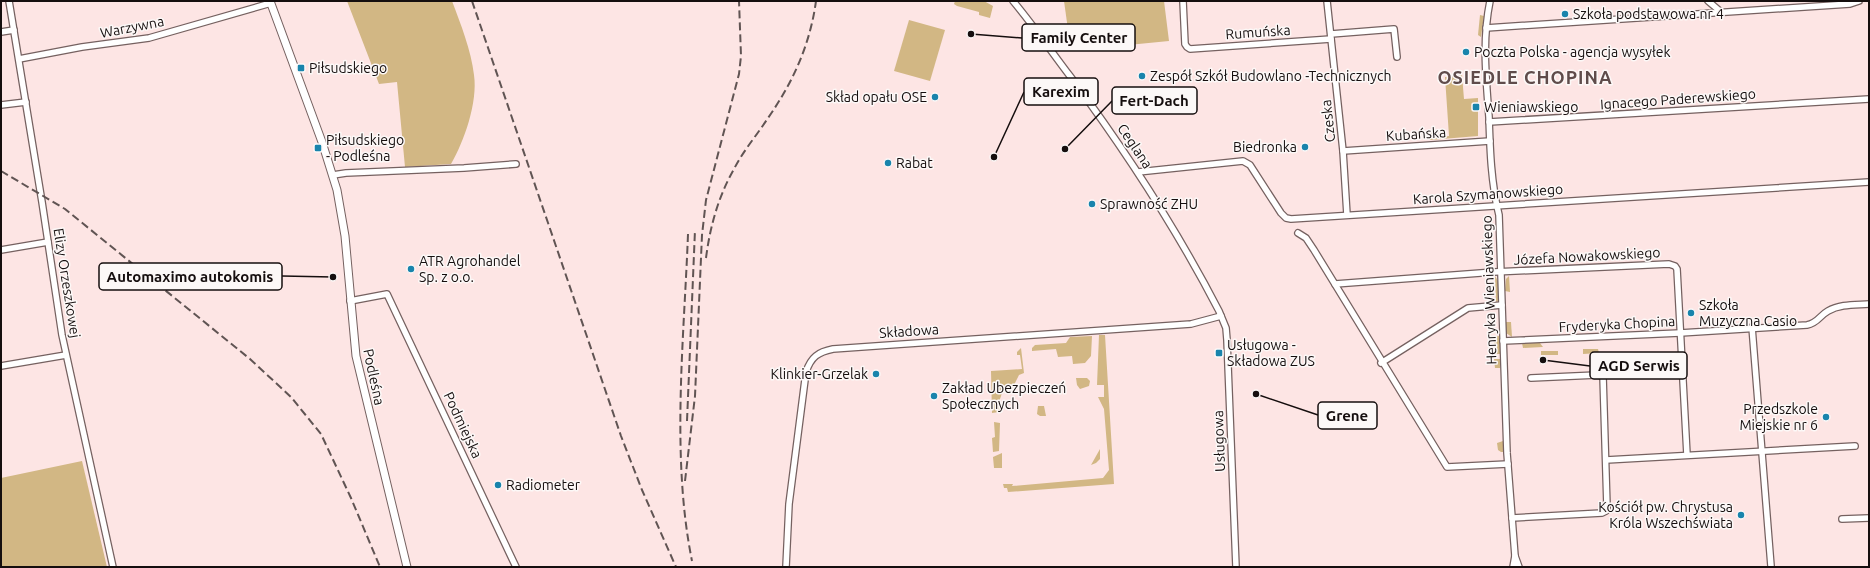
<svg xmlns="http://www.w3.org/2000/svg" width="1870" height="568" viewBox="0 0 1870 568" font-family="Ubuntu,sans-serif">
  <style>
    .green { fill: #d2b784 }
    .lines { fill: none; stroke-linecap: round; stroke-linejoin: round }
    .minor-casing { stroke: #756160; stroke-width: 8 }
    .tertiary-casing { stroke: #756160; stroke-width: 9 }
    .minor { stroke: #fff; stroke-width: 5.5 }
    .tertiary { stroke: #fff; stroke-width: 7 }
    .rail { stroke: #605453; stroke-width: 2; stroke-dasharray: 8 4; stroke-linecap: butt }
    .poi-dot { fill: #1884ac; stroke: #fcf8f7; stroke-width: 1.5 }
    .labels { text-anchor: middle; dominant-baseline: central; stroke-width: 3; stroke-linejoin: round; paint-order: stroke }
    .poi-label { font-size: 14px; fill: #150e0e; stroke: #fcf8f7; text-anchor: start }
    .street-label { font-size: 14px; fill: #150e0e; stroke: #fcf8f7 }
    .district-label { font-size: 18px; font-weight: bold; letter-spacing: 1px; fill: #5f4c4b; stroke: #fcf8f7 }
    .leader { fill: none; stroke: #150e0e; stroke-width: 1.5 }
    .callout-dot { fill: #150e0e; stroke: #fcf8f7; stroke-width: 1.5 }
    .callout { fill: #fcf8f7; stroke: #150e0e; stroke-width: 1.5 }
    .callout-label { font-size: 15px; text-anchor: middle; font-weight: bold; fill: #150e0e }
  </style>
  <rect width="100%" height="100%" fill="#fde5e4"/>
  <g class="green">
    <path d="M 347,1 L 452,1 C 461,25 471,50 474,75 C 478,102 464,142 451,164 L 405,167 L 397,82 L 379,84 Z"/>
    <path d="M 955,1 L 984,1 L 993,6 L 990,18 L 979,15 L 979,12 L 957,6 L 954,4 Z"/>
    <path d="M 1064,1 L 1164,1 L 1169,41 L 1077,50 L 1070,44 Z"/>
    <path d="M 1480,15 L 1484,16 L 1481,37 L 1478,35 Z"/>
    <path d="M 909,20 L 945,30 L 930,81 L 894,71 Z"/>
    <path d="M 1462,75 L 1464,99 L 1478,98 L 1478,136 L 1430,140 L 1430,133 L 1435,131 L 1437,138 L 1449,136 L 1445,77 Z"/>
    <path d="M 1495,276 C 1500,282 1498,292 1499,300 L 1496,302 Z"/>
    <path d="M 1509,276 L 1510,292 L 1505,291 L 1506,279 Z"/>
    <path d="M 1506,322 L 1511,322 L 1512,337 L 1506,333 Z"/>
    <path d="M 1099,335 L 1105,335 L 1114,484 L 1008,492 L 1007,488 L 1004,488 L 1003,484 L 1013,484 L 1012,486 L 1103,478 L 1109,470 L 1104,409 L 1098,397 L 1104,397 L 1104,385 L 1097,385 Z"/>
    <path d="M 1092,336 L 1091,356 L 1085,363 L 1073,364 L 1072,356 L 1058,357 L 1056,349 L 1032,351 L 1032,348 L 1035,345 L 1066,343 L 1070,337 Z"/>
    <path d="M 1499,336 L 1501,354 L 1494,354 L 1494,337 Z"/>
    <path d="M 1522,343 L 1540,343 L 1543,347 L 1523,348 Z"/>
    <path d="M 1021,348 L 1024,373 L 1019,375 L 1010,393 L 1003,390 L 999,402 L 1004,404 L 999,412 L 992,413 L 991,371 L 1022,369 L 1020,355 L 1017,355 L 1017,352 Z"/>
    <path d="M 1583,349 L 1598,349 L 1599,353 L 1583,354 Z"/>
    <rect x="1541" y="351" width="17" height="4"/>
    <path d="M 1494,359 L 1501,359 L 1500,368 L 1495,368 Z"/>
    <path d="M 1076,378 L 1087,378 L 1090,381 L 1089,386 L 1080,389 L 1077,385 Z"/>
    <path d="M 1038,406 L 1044,406 L 1046,416 L 1040,416 L 1037,414 Z"/>
    <path d="M 994,422 L 1000,423 L 999,451 L 993,452 L 992,438 L 995,437 Z"/>
    <path d="M 1503,441 L 1504,452 L 1501,452 L 1498,450 L 1497,443 Z"/>
    <path d="M 1100,449 L 1100,459 L 1096,463 L 1091,465 Z"/>
    <path d="M 1002,453 L 1002,468 L 994,468 L 993,457 Z"/>
    <path d="M 82,461 L 107,567 L 1,567 L 1,478 Z"/>
  </g>
  <g class="lines">
    <defs>
      <g id="minor">
        <path d="M 9,1 L 42,202 L 62,335 L 113,567"/>
        <path d="M 1013,1 C 1033,25 1051,51 1070,76 C 1125,150 1176,228 1219,311 L 1226,328 L 1227,340 L 1236,567"/>
        <path d="M 1183,1 L 1185,44 L 1187,47 L 1190,49 L 1331,39"/>
        <path d="M 1327,1 L 1343,151 L 1347,215"/>
        <path d="M 1490,1 C 1482,40 1486,78 1489,117 C 1490,149 1491,183 1499,215 L 1507,453 L 1515,556 L 1513,567"/>
        <path d="M 1708,1 L 1721,12"/>
        <path d="M 1486,28 L 1850,4 L 1859,1"/>
        <path d="M 1,32 L 14,30"/>
        <path d="M 1331,34 L 1394,29 L 1397,57"/>
        <path d="M 19,59 L 82,47 L 149,38 L 271,3"/>
        <path d="M 1,105 L 26,102"/>
        <path d="M 1489,122 L 1869,99"/>
        <path d="M 1343,151 L 1490,141"/>
        <path d="M 1138,172 L 1243,161 L 1250,165 L 1281,213 L 1286,218 L 1291,219 L 1869,182"/>
        <path d="M 333,175 L 346,173 L 464,168 L 516,164"/>
        <path d="M 1298,233 L 1306,238 L 1314,250 L 1447,467 L 1508,464"/>
        <path d="M 1,250 L 48,242"/>
        <path d="M 1335,284 L 1494,272 L 1669,264 L 1675,266 L 1677,269 L 1687,455"/>
        <path d="M 350,301 L 387,294 L 516,567"/>
        <path d="M 1752,327 L 1771,566"/>
        <path d="M 1503,341 L 1680,333 L 1807,325 C 1818,323 1819,316 1828,311 C 1840,304 1855,305 1869,304"/>
        <path d="M 1381,363 L 1468,308 L 1502,305"/>
        <path d="M 1,366 L 66,355"/>
        <path d="M 1606,460 L 1855,446"/>
        <path d="M 1512,518 L 1602,513 L 1606,511 L 1607,507 L 1603,376 L 1597,375 L 1531,378"/>
        <path d="M 1842,519 L 1869,518"/>
        <path d="M 1515,556 L 1519,567"/>
        <path d="M 786,567 L 789,504 L 806,372 C 811,357 818,352 833,349 L 1191,324 L 1221,316"/>
      </g>
      <path id="tertiary" d="M 270,1 L 322,142 L 337,190 L 345,236 L 356,356 L 407,567"/>
    </defs>
    <use href="#minor" class="minor-casing"/>
    <use href="#tertiary" class="tertiary-casing"/>
    <use href="#minor" class="minor"/>
    <use href="#tertiary" class="tertiary"/>
    <g class="rail">
      <path d="M 472,1 L 621,436 L 642,490 L 676,567"/>
      <path d="M 1,171 L 65,209 L 250,359 L 291,397 L 321,434 L 351,498 L 380,567"/>
      <path d="M 688,234 C 684,340 671,457 692,561"/>
      <path d="M 706,258 C 710,227 718,197 734,169 C 743,151 757,135 768,118 C 793,82 810,45 816,1"/>
      <path d="M 687,421 L 695,230"/>
      <path d="M 685,481 L 695,396 L 702,235 L 706,200 L 739,74 L 741,56 L 739,1"/>
    </g>
  </g>
  <g class="poi-dot">
    <circle cx="1565" cy="14" r="4"/>
    <circle cx="1466" cy="52" r="4"/>
    <rect x="297" y="64" width="8" height="8" rx="2"/>
    <circle cx="1142" cy="76" r="4"/>
    <circle cx="935" cy="97" r="4"/>
    <rect x="1472" y="103" width="8" height="8" rx="2"/>
    <circle cx="1305" cy="147" r="4"/>
    <rect x="314" y="144" width="8" height="8" rx="2"/>
    <circle cx="888" cy="163" r="4"/>
    <circle cx="1092" cy="204" r="4"/>
    <circle cx="411" cy="269" r="4"/>
    <circle cx="1691" cy="313" r="4"/>
    <rect x="1215" y="349" width="8" height="8" rx="2"/>
    <circle cx="876" cy="374" r="4"/>
    <circle cx="934" cy="396" r="4"/>
    <circle cx="1826" cy="417" r="4"/>
    <circle cx="498" cy="485" r="4"/>
    <circle cx="1741" cy="515" r="4"/>
  </g>
  <g class="labels">
    <g class="poi-label">
      <text x="1573" y="14">Szkoła podstawowa nr 4</text>
      <text x="1474" y="52">Poczta Polska - agencja wysyłek</text>
      <text x="309" y="68">Piłsudskiego</text>
      <text x="1150" y="76">Zespół Szkół Budowlano -Technicznych</text>
      <text x="927" y="97" text-anchor="end">Skład opału OSE</text>
      <text x="1484" y="107">Wieniawskiego</text>
      <text x="326" y="140">Piłsudskiego<tspan x="326" dy="16">- Podleśna</tspan></text>
      <text x="1297" y="147" text-anchor="end">Biedronka</text>
      <text x="896" y="163">Rabat</text>
      <text x="1100" y="204">Sprawność ZHU</text>
      <text x="419" y="261">ATR Agrohandel<tspan x="419" dy="16">Sp. z o.o.</tspan></text>
      <text x="1699" y="305">Szkoła<tspan x="1699" dy="16">Muzyczna Casio</tspan></text>
      <text x="1227" y="345">Usługowa -<tspan x="1227" dy="16">Składowa ZUS</tspan></text>
      <text x="868" y="374" text-anchor="end">Klinkier-Grzelak</text>
      <text x="942" y="388">Zakład Ubezpieczeń<tspan x="942" dy="16">Społecznych</tspan></text>
      <text x="1818" y="409" text-anchor="end">Przedszkole<tspan x="1818" dy="16">Miejskie nr 6</tspan></text>
      <text x="506" y="485">Radiometer</text>
      <text x="1733" y="507" text-anchor="end">Kościół pw. Chrystusa<tspan x="1733" dy="16">Króla Wszechświata</tspan></text>
    </g>
    <g class="street-label">
      <text transform="translate(132 27) rotate(-11)">Warzywna</text>
      <text transform="translate(1258 32) rotate(-4)">Rumuńska</text>
      <text transform="translate(1678 99) rotate(-4)">Ignacego Paderewskiego</text>
      <text transform="translate(1328 121) rotate(-96)">Czeska</text>
      <text transform="translate(1416 134) rotate(-4)">Kubańska</text>
      <text transform="translate(1135 146) rotate(56)">Ceglana</text>
      <text transform="translate(1488 194) rotate(-4)">Karola Szymanowskiego</text>
      <text transform="translate(1587 256) rotate(-3)">Józefa Nowakowskiego</text>
      <text transform="translate(67 283) rotate(81)">Elizy Orzeszkowej</text>
      <text transform="translate(1489 290) rotate(-92)">Henryka Wieniawskiego</text>
      <text transform="translate(1617 324) rotate(-3)">Fryderyka Chopina</text>
      <text transform="translate(909 331) rotate(-4)">Składowa</text>
      <text transform="translate(374 377) rotate(78)">Podleśna</text>
      <text transform="translate(463 425) rotate(65)">Podmiejska</text>
      <text transform="translate(1219 441) rotate(-92)">Usługowa</text>
    </g>
    <g class="district-label">
      <text x="1525" y="77">OSIEDLE CHOPINA</text>
    </g>
  </g>
  <path class="leader" d="M971 34L1022 38M994 157L1024 92M1065 149L1112 101M333 277L282 276M1543 360L1590 366M1256 394L1318 415"/>
  <g class="callout-dot">
    <circle cx="971" cy="34" r="4"/>
    <circle cx="994" cy="157" r="4"/>
    <circle cx="1065" cy="149" r="4"/>
    <circle cx="333" cy="277" r="4"/>
    <circle cx="1543" cy="360" r="4"/>
    <circle cx="1256" cy="394" r="4"/>
  </g>
  <g class="callout">
    <rect x="1022" y="24" width="113" height="27" rx="4"/>
    <rect x="1024" y="78" width="74" height="27" rx="4"/>
    <rect x="1112" y="87" width="85" height="27" rx="4"/>
    <rect x="99" y="263" width="183" height="27" rx="4"/>
    <rect x="1590" y="352" width="97" height="27" rx="4"/>
    <rect x="1318" y="402" width="59" height="27" rx="4"/>
  </g>
  <g class="callout-label">
    <text x="1079" y="43">Family Center</text>
    <text x="1061" y="97">Karexim</text>
    <text x="1154" y="106">Fert-Dach</text>
    <text x="190" y="282">Automaximo autokomis</text>
    <text x="1639" y="371">AGD Serwis</text>
    <text x="1347" y="421">Grene</text>
  </g>
  <rect width="1870" height="568" fill="none" stroke="#150e0e" stroke-width="4"/>
</svg>
